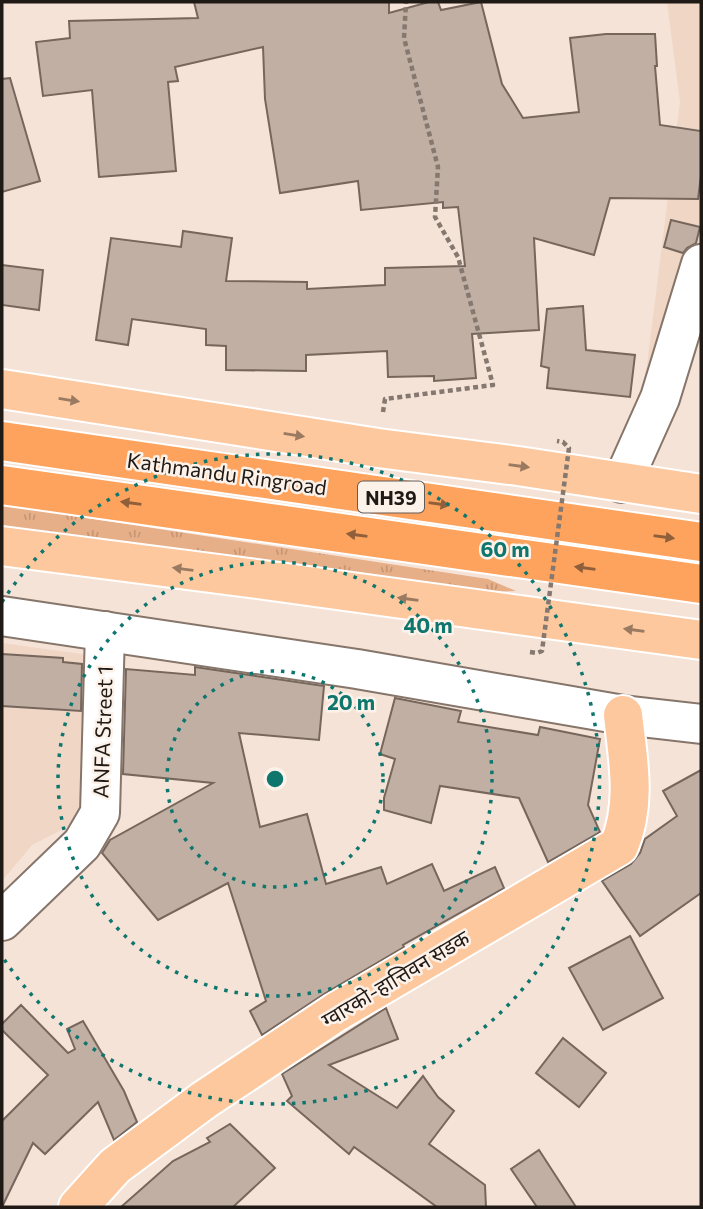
<svg xmlns="http://www.w3.org/2000/svg" width="703" height="1209" viewBox="0 0 703 1209" font-family="Commissioner,'Noto Sans Devanagari',sans-serif">
  <style>
    .built { fill: #efd6c5 }
    .grass { fill: url(#grass-tufts) }
    .building { fill: #c1afa4; stroke: #76665b; stroke-width: 2 }
    .lines { fill: none; stroke-linecap: round; stroke-linejoin: round }
    .minor-casing { stroke: #86756a; stroke-width: 42 }
    .major-casing { stroke: #fff; stroke-width: 42 }
    .highway-casing { stroke: #fff; stroke-width: 42 }
    .path { stroke: #847870; stroke-width: 4.5; stroke-dasharray: 5 3.5; stroke-linecap: butt }
    .minor { stroke: #fff; stroke-width: 38 }
    .major { stroke: #fec89e; stroke-width: 38 }
    .highway { stroke: #fea35d; stroke-width: 38 }
    .path-bridge { stroke: #847870; stroke-width: 4.5; stroke-dasharray: 5 3.5; stroke-linecap: butt }
    .oneway { fill: #9a7a61 }
    .oneway2 { fill: #8f5e3a }
    .ring { fill: none; stroke: #0f766e; stroke-width: 3.5; stroke-dasharray: 3.5 7 }
    .labels { text-anchor: middle; dominant-baseline: central; stroke-width: 5; stroke-linejoin: round; paint-order: stroke }
    .shield { fill: #fdf2ea; stroke: #625b56; stroke-width: 2 }
    .shield-label { font-size: 19px; font-weight: bold; fill: #201a16 }
    .street-label { font-size: 21px; fill: #201a16; stroke: #fdf2ea }
    .centre { fill: #0f766e; stroke: #fdf2ea; stroke-width: 3.5 }
    .ring-label { font-size: 21px; text-anchor: middle; font-weight: bold; fill: #0f766e; stroke: #fdf2ea; stroke-width: 5; stroke-linejoin: round; paint-order: stroke }
  </style>
  <defs>
    <pattern id="grass-tufts" width="24" height="20" patternUnits="userSpaceOnUse" patternTransform="scale(1.75)"><rect width="24" height="20" fill="#e7af88"/><path d="M3 7l-1-3M5 7V3M7 7l1-3M15 17l-1-3M17 17v-4M19 17l1-3" fill="none" stroke="#c69675"/></pattern>
  </defs>
  <rect width="100%" height="100%" fill="#f6e3d7"/>
  <g class="built">
    <path d="M 667,2 L 701,2 L 701,336 L 678,393 L 645,381 L 680,102 Z"/>
    <path d="M 2,643 L 96,656 L 87,817 L 32,845 L 2,881 Z"/>
  </g>
  <path class="grass" d="M 2,505 L 488,579 L 516,591 L 487,592 L 2,529 Z"/>
  <g class="building">
    <path d="M 194,2 L 389,2 L 389,13 L 429,2 L 438,2 L 441,10 L 481,2 L 502,84 L 523,118 L 579,112 L 570,38 L 606,34 L 655,34 L 657,66 L 655,66 L 660,125 L 701,131 L 701,176 L 698,199 L 610,198 L 594,255 L 534,238 L 539,330 L 472,334 L 476,378 L 434,381 L 434,376 L 388,377 L 387,351 L 306,355 L 306,371 L 226,370 L 226,346 L 206,345 L 206,329 L 132,319 L 128,345 L 96,340 L 111,238 L 181,247 L 183,231 L 232,238 L 226,281 L 307,282 L 307,289 L 385,285 L 385,268 L 465,266 L 458,207 L 443,208 L 443,202 L 361,210 L 358,181 L 280,193 L 265,99 L 263,47 L 175,67 L 178,81 L 168,82 L 176,171 L 99,177 L 92,90 L 43,96 L 36,42 L 70,38 L 69,21 L 198,18 Z"/>
    <path d="M 10,78 L 40,181 L 2,192 L 2,79 Z"/>
    <path d="M 671,220 L 700,227 L 696,243 L 687,248 L 683,253 L 664,247 Z"/>
    <path d="M 2,265 L 43,270 L 39,310 L 2,305 Z"/>
    <path d="M 583,306 L 586,350 L 635,355 L 630,397 L 547,388 L 549,368 L 541,366 L 547,309 Z"/>
    <path d="M 2,654 L 63,658 L 63,662 L 82,664 L 81,711 L 2,706 Z"/>
    <path d="M 195,667 L 324,686 L 319,740 L 239,733 L 260,827 L 307,814 L 326,884 L 381,867 L 387,884 L 432,864 L 444,891 L 495,867 L 504,888 L 403,945 L 404,947 L 324,994 L 262,1035 L 250,1011 L 266,1001 L 228,883 L 158,920 L 102,853 L 110,840 L 213,783 L 123,774 L 126,669 L 195,675 Z"/>
    <path d="M 395,698 L 461,711 L 458,722 L 538,735 L 540,727 L 600,739 L 588,805 L 600,832 L 548,862 L 519,798 L 440,786 L 431,823 L 384,810 L 384,798 L 395,759 L 380,754 Z"/>
    <path d="M 701,770 L 701,893 L 640,936 L 602,881 L 631,864 L 640,853 L 645,839 L 677,816 L 663,791 Z"/>
    <path d="M 630,936 L 663,998 L 603,1030 L 569,968 Z"/>
    <path d="M 21,1005 L 68,1053 L 75,1049 L 67,1029 L 83,1021 L 124,1091 L 137,1122 L 114,1140 L 98,1102 L 45,1154 L 33,1143 L 2,1207 L 2,1121 L 48,1075 L 2,1030 L 2,1024 Z"/>
    <path d="M 386,1008 L 398,1039 L 329,1065 L 397,1108 L 423,1076 L 438,1097 L 454,1111 L 429,1144 L 485,1185 L 486,1207 L 437,1207 L 354,1147 L 349,1154 L 287,1101 L 292,1096 L 282,1074 Z"/>
    <path d="M 563,1038 L 606,1073 L 579,1107 L 536,1073 Z"/>
    <path d="M 230,1124 L 275,1168 L 233,1207 L 121,1207 L 173,1161 L 210,1142 L 207,1138 Z"/>
    <path d="M 539,1150 L 576,1207 L 537,1207 L 511,1169 Z"/>
  </g>
  <g class="lines">
    <defs>
      <g id="minor">
        <path d="M 622,483 L 660,398 L 701,264"/>
        <path d="M 2,616 L 357,669 L 623,715 L 701,724"/>
        <path d="M 2,921 L 82,844 L 100,813 L 105,631"/>
      </g>
      <g id="major">
        <path d="M 2,389 L 378,448 L 518,466 L 701,494"/>
        <path d="M 2,546 L 257,579 L 701,640"/>
        <path d="M 78,1207 L 115,1166 L 204,1100 L 336,1012 L 619,846 C 637,803 628,760 623,715"/>
      </g>
      <g id="highway">
        <path d="M 2,441 L 701,542"/>
        <path d="M 2,485 L 701,584"/>
      </g>
    </defs>
    <use href="#minor" class="minor-casing"/>
    <use href="#major" class="major-casing"/>
    <use href="#highway" class="highway-casing"/>
    <path class="path" d="M 383,412 L 385,399 L 493,385 L 458,257 L 435,217 L 438,167 L 404,38 L 406,2"/>
    <use href="#minor" class="minor"/>
    <use href="#major" class="major"/>
    <use href="#highway" class="highway"/>
    <path class="path-bridge" d="M 530,652 L 537,653 L 542,651 L 569,448 L 563,442 L 557,441"/>
  </g>
  <defs><path id="oneway-solid" d="M-6-.8H1V-3.2L6.5 0L1 3.2V.8H-6Z" transform="scale(1.75)"/></defs>
  <g class="oneway">
    <use href="#oneway-solid" transform="translate(69 400) rotate(9)"/>
    <use href="#oneway-solid" transform="translate(294 435) rotate(9)"/>
    <use href="#oneway-solid" transform="translate(519 466) rotate(8)"/>
    <use href="#oneway-solid" transform="translate(183 569) rotate(-173)"/>
    <use href="#oneway-solid" transform="translate(408 599) rotate(-172)"/>
    <use href="#oneway-solid" transform="translate(634 630) rotate(-172)"/>
  </g>
  <g class="oneway2">
    <use href="#oneway-solid" transform="translate(131 503) rotate(-172)"/>
    <use href="#oneway-solid" transform="translate(439 504) rotate(8)"/>
    <use href="#oneway-solid" transform="translate(357 535) rotate(-172)"/>
    <use href="#oneway-solid" transform="translate(664 537) rotate(8)"/>
    <use href="#oneway-solid" transform="translate(585 568) rotate(-172)"/>
  </g>
  <g class="ring">
    <circle cx="275" cy="779" r="108"/>
    <circle cx="275" cy="779" r="217"/>
    <path d="M2 602A325 325 0 1 1 2 956"/>
  </g>
  <g class="labels">
    <rect class="shield" x="358" y="481.5" width="66" height="31" rx="5"/>
    <g class="shield-label">
      <text x="391" y="497">NH39</text>
    </g>
    <g class="street-label">
      <text transform="translate(227 473) rotate(8)">Kathmandu Ringroad</text>
      <text transform="translate(102 732) rotate(-88)">ANFA Street 1</text>
      <text transform="translate(395 978) rotate(-31)">ग्वारको-हात्तिवन सडक</text>
    </g>
  </g>
  <circle cx="275" cy="779" r="10" class="centre"/>
  <g class="ring-label">
    <text x="505" y="557">60 m</text>
    <text x="428" y="633">40 m</text>
    <text x="351" y="710">20 m</text>
  </g>
  <rect width="703" height="1209" fill="none" stroke="#201a16" stroke-width="7"/>
</svg>
